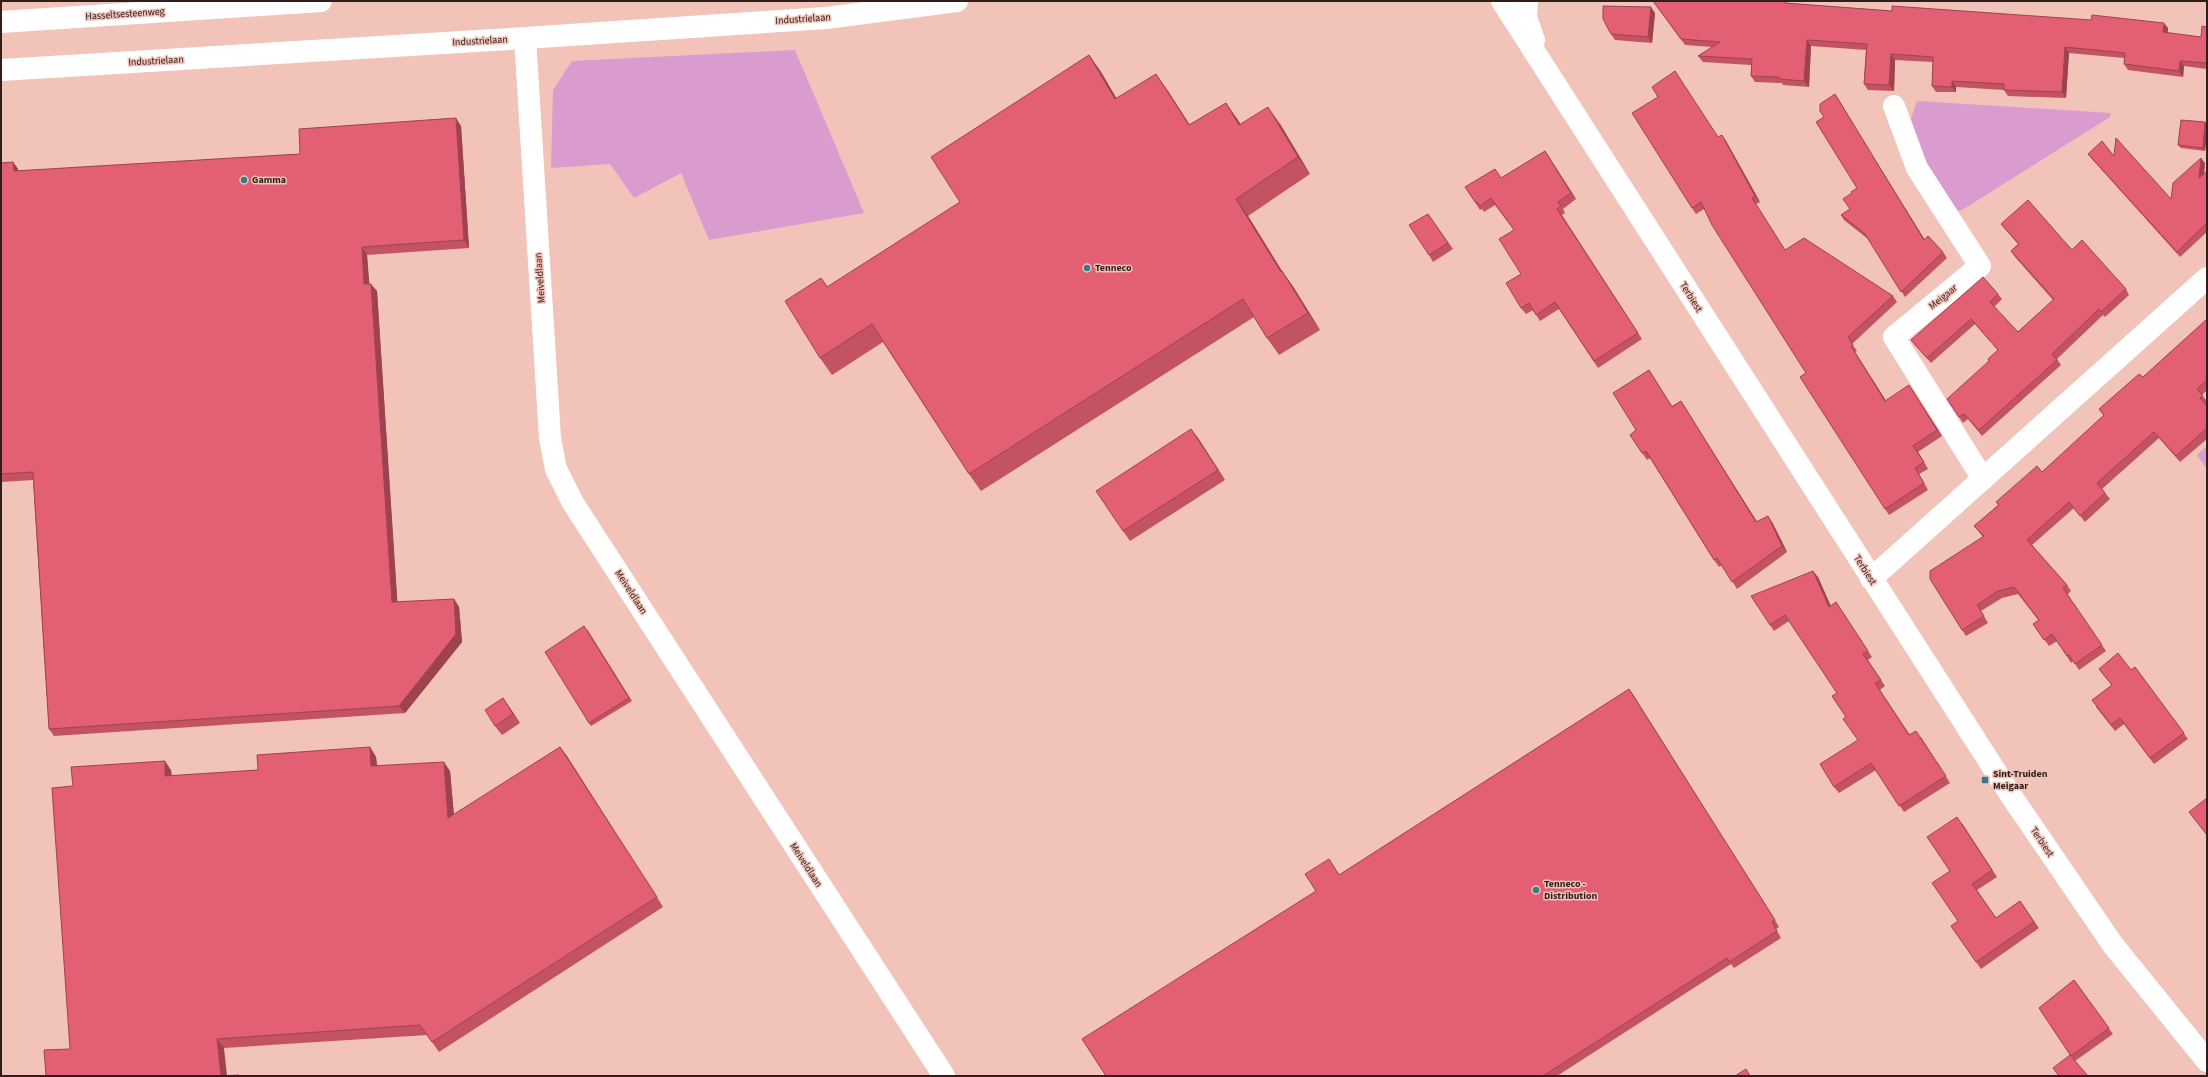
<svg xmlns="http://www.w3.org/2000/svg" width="2208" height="1077" viewBox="0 0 2208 1077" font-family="'Source Sans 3',sans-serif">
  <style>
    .green { fill: #da9bce }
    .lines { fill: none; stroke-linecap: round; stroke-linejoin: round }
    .minor { stroke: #fff; stroke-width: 22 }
    .major { stroke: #fff; stroke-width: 22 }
    .wall { fill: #c35263 }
    .shaded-wall { fill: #9f4250 }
    .building { fill: #e35f73; stroke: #9f4250 }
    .poi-dot { fill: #357a88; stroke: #f1c3b9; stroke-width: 1.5 }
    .labels { text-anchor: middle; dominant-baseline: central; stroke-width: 3; stroke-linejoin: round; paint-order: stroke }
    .street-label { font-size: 10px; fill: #2f1e1a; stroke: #f1c3b9 }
    .poi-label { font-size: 10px; font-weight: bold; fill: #2f1e1a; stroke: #f1c3b9; text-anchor: start }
  </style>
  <rect width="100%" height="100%" fill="#f1c3b9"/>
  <g class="green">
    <path d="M 795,50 L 864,213 L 709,240 L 681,173 L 634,198 L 610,164 L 551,168 L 553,90 L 572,61 Z"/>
    <path d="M 1917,101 L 2111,113 L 2110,117 L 1962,210 L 1953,211 L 1925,166 L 1911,119 Z"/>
    <path d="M 2207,446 L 2207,469 L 2197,455 Z"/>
  </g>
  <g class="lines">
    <g class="minor">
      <path d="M 1502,1 L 2012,797 L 2113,945 L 2207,1061"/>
      <path d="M 1527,1 L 1526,17 L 1534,40"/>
      <path d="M 525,38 L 550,438 L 556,469 L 573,503 L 944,1076"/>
      <path d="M 1,70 L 525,38 L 826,18 L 957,1"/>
      <path d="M 1894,106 L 1917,168 L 1980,266 L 1894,337 L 1983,479"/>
      <path d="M 1871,579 L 2207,278"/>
    </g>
    <path class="major" d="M 1,22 L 321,1"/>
  </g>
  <g class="wall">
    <path d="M 1653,1 L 1786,1 L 1787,3 L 1892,11 L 2168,28 L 2168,33 L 2201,37 L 2207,27 L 2207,69 L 2184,66 L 2183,77 L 2128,70 L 2124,64 L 2124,58 L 2069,53 L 2066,98 L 2008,96 L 2004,90 L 1956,87 L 1956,92 L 1936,92 L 1932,86 L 1933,62 L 1895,60 L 1894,91 L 1868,90 L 1864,84 L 1866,50 L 1811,46 L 1809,87 L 1783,85 L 1782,83 L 1755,82 L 1751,76 L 1751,65 L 1703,62 L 1698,56 L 1712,47 L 1685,45 Z"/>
    <path d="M 1655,13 L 1652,43 L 1615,40 L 1611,34 Z"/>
    <path d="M 1089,55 L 1101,72 L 1116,98 L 1168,91 L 1189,125 L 1226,103 L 1240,124 L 1280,124 L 1310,174 L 1248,216 L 1282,271 L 1294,288 L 1320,330 L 1279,355 L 1267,338 L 1254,317 L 981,491 L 969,474 L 883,342 L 832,375 L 820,358 L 821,278 L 828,287 L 960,202 Z"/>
    <path d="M 1838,100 L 1924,239 L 1943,252 L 1947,258 L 1905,297 L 1868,239 L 1844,220 L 1841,215 L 1850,209 L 1857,188 L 1824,117 Z"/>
    <path d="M 2205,122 L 2207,125 L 2207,133 L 2205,151 L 2181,148 L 2178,145 Z"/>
    <path d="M 461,126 L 469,248 L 367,255 L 369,284 L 377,291 L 397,602 L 454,599 L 459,607 L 462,642 L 405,713 L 54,736 L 49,729 L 33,480 L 1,482 L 1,163 L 13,162 L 18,169 L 18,171 L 300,154 Z"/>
    <path d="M 1718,137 L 1726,141 L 1760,202 L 1756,204 L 1785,250 L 1893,296 L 1897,302 L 1852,344 L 1857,351 L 1855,352 L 1886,401 L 1913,391 L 1942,436 L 1918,452 L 1928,469 L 1919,474 L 1928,490 L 1889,515 L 1885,509 L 1806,373 L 1704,209 L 1696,214 L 1692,208 Z"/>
    <path d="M 1545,151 L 1576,199 L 1563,209 L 1565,213 L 1562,215 L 1642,339 L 1598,368 L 1559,309 L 1540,321 L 1533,310 L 1526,314 L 1521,308 L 1521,274 L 1514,230 L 1495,205 L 1484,212 L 1482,209 L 1480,210 L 1465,187 L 1501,178 Z"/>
    <path d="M 2088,154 L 2114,156 L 2171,199 L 2205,163 L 2204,174 L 2207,171 L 2207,232 L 2180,257 L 2092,159 Z"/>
    <path d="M 1428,214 L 1453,249 L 1433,262 L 1429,255 Z"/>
    <path d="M 2001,224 L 2072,250 L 2126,289 L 2129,295 L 2105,317 L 2103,315 L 2057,359 L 2061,365 L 1982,436 L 1968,419 L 1963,423 L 1959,417 L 1989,361 L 1998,350 L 1975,324 L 1931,363 L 1915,345 L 1911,340 L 1998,294 L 2002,299 L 1994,307 L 2018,332 L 2053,300 L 2015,257 L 2011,251 L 2018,244 L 2005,229 Z"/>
    <path d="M 2207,319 L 2207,390 L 2202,395 L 2207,401 L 2207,402 L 2205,404 L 2207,406 L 2207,439 L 2180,462 L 2159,438 L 2102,489 L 2110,499 L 2085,522 L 2074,508 L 2032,545 L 2067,585 L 2071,591 L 2067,595 L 2106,651 L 2079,670 L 2073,661 L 2071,663 L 2057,641 L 2049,646 L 2033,624 L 2039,621 L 2018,594 L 2002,598 L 1981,611 L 1988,623 L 1966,636 L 1962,630 L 1983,537 L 1974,526 L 1998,505 L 1996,502 L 2042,472 L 2104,416 L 2099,409 L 2143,377 Z"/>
    <path d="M 1649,370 L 1672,406 L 1681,401 L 1757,522 L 1772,522 L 1787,552 L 1737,589 L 1722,565 L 1719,567 L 1714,560 L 1650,458 L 1647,460 L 1630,435 L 1636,430 Z"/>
    <path d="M 1198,438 L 1225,480 L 1130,541 L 1123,531 Z"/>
    <path d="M 1818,577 L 1830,606 L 1836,602 L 1872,657 L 1868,660 L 1885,686 L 1880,690 L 1910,735 L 1921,737 L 1950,783 L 1904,812 L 1876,770 L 1839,793 L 1834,787 L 1858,740 L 1846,717 L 1837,693 L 1789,621 L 1774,631 L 1770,625 Z"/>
    <path d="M 587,629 L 632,701 L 591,726 L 589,723 Z"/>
    <path d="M 2135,667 L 2188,739 L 2154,764 L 2124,724 L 2115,731 L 2096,707 L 2112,685 L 2099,669 L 2131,670 Z"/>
    <path d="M 1629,689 L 1779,927 L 1776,929 L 1781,938 L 1734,968 L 1731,964 L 1557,1076 L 1106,1076 L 1316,891 L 1329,859 L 1339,875 Z"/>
    <path d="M 503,698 L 520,723 L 502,735 L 495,726 Z"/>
    <path d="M 370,747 L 376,757 L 377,765 L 450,771 L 454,815 L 560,747 L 663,907 L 439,1052 L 427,1035 L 224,1048 L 46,1076 L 70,1049 L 73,786 L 171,770 L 172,776 L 258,770 Z"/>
    <path d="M 1962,823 L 1997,877 L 1977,890 L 1996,918 L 2020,901 L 2039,928 L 1981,969 L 1951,926 L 1958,921 Z"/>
    <path d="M 2074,980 L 2113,1034 L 2075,1061 L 2070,1055 L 2039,1008 Z"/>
  </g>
  <g class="shaded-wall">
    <path d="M 1651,7 L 1655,13 L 1652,43 L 1648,37 Z"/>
    <path d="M 2164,23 L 2168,28 L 2167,38 L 2163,32 Z"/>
    <path d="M 1807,40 L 1811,46 L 1809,87 L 1804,81 Z"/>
    <path d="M 2065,47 L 2069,53 L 2066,98 L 2062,92 Z"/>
    <path d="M 1891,54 L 1895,60 L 1894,91 L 1889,85 Z"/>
    <path d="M 1089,55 L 1101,72 L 1127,116 L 1115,99 Z"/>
    <path d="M 2180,61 L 2184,66 L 2183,77 L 2179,71 Z"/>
    <path d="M 1156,74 L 1168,91 L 1201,142 L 1189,125 Z"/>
    <path d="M 1952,81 L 1956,87 L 1956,92 L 1952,87 Z"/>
    <path d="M 1835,94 L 1838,100 L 1928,245 L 1924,240 Z"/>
    <path d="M 1226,103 L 1238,120 L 1251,142 L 1239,125 Z"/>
    <path d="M 1268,107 L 1280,124 L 1310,174 L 1298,157 Z"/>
    <path d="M 456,118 L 461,126 L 469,248 L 464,240 Z"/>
    <path d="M 2205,122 L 2207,125 L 2207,133 L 2205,151 L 2203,148 Z"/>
    <path d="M 1722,135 L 1726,141 L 1760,202 L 1755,196 Z"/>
    <path d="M 1545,151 L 1549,157 L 1576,199 L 1571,193 Z"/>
    <path d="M 2201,158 L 2205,163 L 2203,183 L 2199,178 Z"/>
    <path d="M 13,162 L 18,169 L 19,179 L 14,171 Z"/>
    <path d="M 1236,199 L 1248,216 L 1293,289 L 1281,272 Z"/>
    <path d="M 362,247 L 367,255 L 370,292 L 364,284 Z"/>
    <path d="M 1282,271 L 1294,288 L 1320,330 L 1308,313 Z"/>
    <path d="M 371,284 L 377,291 L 398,610 L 392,602 Z"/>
    <path d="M 1851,346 L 1855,352 L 1890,407 L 1885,401 Z"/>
    <path d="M 1909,385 L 1913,391 L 1942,436 L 1937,430 Z"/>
    <path d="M 1681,401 L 1685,408 L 1761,528 L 1756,522 Z"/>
    <path d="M 1191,429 L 1198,438 L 1225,480 L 1218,470 Z"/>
    <path d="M 1913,446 L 1918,452 L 1928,469 L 1924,462 Z"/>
    <path d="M 1768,516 L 1772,522 L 1787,552 L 1782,546 Z"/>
    <path d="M 1813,571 L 1818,577 L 1834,613 L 1829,607 Z"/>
    <path d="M 454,599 L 459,607 L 462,642 L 405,713 L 399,706 Z"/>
    <path d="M 1629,689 L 1634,696 L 1779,927 L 1775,920 Z"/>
    <path d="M 503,698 L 510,708 L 520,723 L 513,714 Z"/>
    <path d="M 370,747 L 376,757 L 378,775 L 371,766 Z"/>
    <path d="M 560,747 L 567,756 L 663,907 L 657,897 Z"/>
    <path d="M 165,761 L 171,770 L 172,786 L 165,776 Z"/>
    <path d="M 444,762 L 450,771 L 455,828 L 448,818 Z"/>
    <path d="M 217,1039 L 224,1048 L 227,1076 L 221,1076 Z"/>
  </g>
  <g class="building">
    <path d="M 1653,1 L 1785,1 L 1785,3 L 1892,11 L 1892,6 L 2091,20 L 2092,15 L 2164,23 L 2163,32 L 2201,37 L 2202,26 L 2207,27 L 2207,63 L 2180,61 L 2179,71 L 2124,64 L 2125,53 L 2065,47 L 2062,92 L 2004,90 L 2004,84 L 1952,81 L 1952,87 L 1932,86 L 1933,57 L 1891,54 L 1889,85 L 1864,84 L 1867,44 L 1807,40 L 1804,81 L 1779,79 L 1779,77 L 1751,76 L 1752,59 L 1698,56 L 1720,42 L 1681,39 Z"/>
    <path d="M 1603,6 L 1651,7 L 1648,37 L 1611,34 L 1603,19 Z"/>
    <path d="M 1089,55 L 1115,99 L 1156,74 L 1189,125 L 1226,103 L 1239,125 L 1268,107 L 1298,157 L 1236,199 L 1281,272 L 1282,271 L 1308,313 L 1267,338 L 1243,299 L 969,474 L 872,324 L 820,358 L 785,301 L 821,278 L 827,287 L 960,202 L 931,157 Z"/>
    <path d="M 1675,71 L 1718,137 L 1722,135 L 1755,196 L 1752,198 L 1785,250 L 1804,238 L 1893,296 L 1848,337 L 1853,345 L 1851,346 L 1885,401 L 1909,385 L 1937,430 L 1913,446 L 1924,462 L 1915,468 L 1924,483 L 1885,509 L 1800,377 L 1806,373 L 1712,225 L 1701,202 L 1692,208 L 1632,113 L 1658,97 L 1652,87 Z"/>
    <path d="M 1835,94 L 1924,240 L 1928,236 L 1943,252 L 1901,292 L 1865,234 L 1841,215 L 1850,209 L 1843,199 L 1852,193 L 1851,192 L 1857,188 L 1816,122 L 1824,117 L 1820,111 L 1820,104 Z"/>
    <path d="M 456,118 L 464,240 L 362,247 L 364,284 L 371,284 L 392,602 L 454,599 L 456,634 L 399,706 L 49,729 L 33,472 L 1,474 L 1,163 L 13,162 L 14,171 L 300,154 L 299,129 Z"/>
    <path d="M 2181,120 L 2205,122 L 2203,148 L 2178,145 Z"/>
    <path d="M 2116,138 L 2171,199 L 2173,183 L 2201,158 L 2199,178 L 2207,171 L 2207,223 L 2177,252 L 2088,154 L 2102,141 L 2114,156 Z"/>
    <path d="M 1545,151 L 1571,193 L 1558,202 L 1561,206 L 1557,209 L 1638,333 L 1594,361 L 1555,302 L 1536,315 L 1529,303 L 1521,308 L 1506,283 L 1521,274 L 1499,239 L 1514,230 L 1491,198 L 1480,206 L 1477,202 L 1476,203 L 1465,187 L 1495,169 L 1501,178 Z"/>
    <path d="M 2028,200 L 2072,250 L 2082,240 L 2126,289 L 2101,312 L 2099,309 L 2052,354 L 2057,360 L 1979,430 L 1964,414 L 1959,417 L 1947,399 L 1989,361 L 1988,359 L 1998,350 L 1971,319 L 1927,358 L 1911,340 L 1983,277 L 1998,294 L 1990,302 L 2018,332 L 2054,299 L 2011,251 L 2019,244 L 2001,224 Z"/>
    <path d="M 1428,214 L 1448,243 L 1429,255 L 1409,225 Z"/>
    <path d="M 2207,319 L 2207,380 L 2197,389 L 2203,396 L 2200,398 L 2207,406 L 2207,428 L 2176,456 L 2154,432 L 2097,483 L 2105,493 L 2080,516 L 2069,502 L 2027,540 L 2067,585 L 2063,588 L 2102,645 L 2075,664 L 2069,655 L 2067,656 L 2052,634 L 2044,640 L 2033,624 L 2039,620 L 2014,587 L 1998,591 L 1977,605 L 1984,616 L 1962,630 L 1930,579 L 1930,571 L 1984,536 L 1974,526 L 1999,505 L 1996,502 L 2037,466 L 2042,472 L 2104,415 L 2099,409 L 2139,374 L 2143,377 Z"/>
    <path d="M 1649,370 L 1672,407 L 1681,401 L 1756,522 L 1768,516 L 1782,546 L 1732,582 L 1717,558 L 1714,560 L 1646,451 L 1642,453 L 1630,435 L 1636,430 L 1613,393 Z"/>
    <path d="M 1191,429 L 1218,470 L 1123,531 L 1096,491 Z"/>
    <path d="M 1813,571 L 1829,607 L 1836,602 L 1868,651 L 1863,654 L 1881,680 L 1875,683 L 1909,735 L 1916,731 L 1946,776 L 1899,806 L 1871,763 L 1834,787 L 1820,764 L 1858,740 L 1843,719 L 1846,717 L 1832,696 L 1837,693 L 1785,615 L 1770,625 L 1751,596 Z"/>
    <path d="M 584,626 L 629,698 L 589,723 L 545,652 Z"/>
    <path d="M 2118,653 L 2131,670 L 2135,667 L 2184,733 L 2150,758 L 2120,718 L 2111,725 L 2092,700 L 2112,685 L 2099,669 Z"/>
    <path d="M 1629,689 L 1775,920 L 1772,922 L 1777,931 L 1729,962 L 1727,958 L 1543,1076 L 1106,1076 L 1082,1039 L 1316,891 L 1305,874 L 1329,859 L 1339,875 Z"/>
    <path d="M 503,698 L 513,714 L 495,726 L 485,710 Z"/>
    <path d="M 370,747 L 371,766 L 444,762 L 448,818 L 560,747 L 657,897 L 432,1042 L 420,1025 L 217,1039 L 221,1076 L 239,1075 L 239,1076 L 46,1076 L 44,1050 L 70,1049 L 52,788 L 73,786 L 71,767 L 165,761 L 165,776 L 258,770 L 257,755 Z"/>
    <path d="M 2207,798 L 2207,835 L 2189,812 Z"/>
    <path d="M 1957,817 L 1992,870 L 1972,884 L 1996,918 L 2020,901 L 2034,922 L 1976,962 L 1951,926 L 1958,921 L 1932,883 L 1950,871 L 1927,837 Z"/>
    <path d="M 2074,980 L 2109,1028 L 2071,1056 L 2039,1008 Z"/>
    <path d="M 2070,1055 L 2088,1076 L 2059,1076 L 2053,1068 Z"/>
    <path d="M 1746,1069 L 1750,1076 L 1735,1076 Z"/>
  </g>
  <g class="poi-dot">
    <circle cx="244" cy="180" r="4"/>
    <circle cx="1087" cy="268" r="4"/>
    <rect x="1981" y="776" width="8" height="8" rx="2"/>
    <circle cx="1536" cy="890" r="4"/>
  </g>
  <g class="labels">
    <g class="street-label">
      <text transform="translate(125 14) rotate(-4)">Hasseltsesteenweg</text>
      <text transform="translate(803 19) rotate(-4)">Industrielaan</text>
      <text transform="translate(480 41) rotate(-3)">Industrielaan</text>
      <text transform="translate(156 61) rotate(-3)">Industrielaan</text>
      <text transform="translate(540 278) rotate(-94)">Meiveldlaan</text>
      <text transform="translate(1691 297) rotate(58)">Terbiest</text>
      <text transform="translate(1943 297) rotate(-39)">Meigaar</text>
      <text transform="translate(1865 570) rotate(57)">Terbiest</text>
      <text transform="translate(631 592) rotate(57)">Meiveldlaan</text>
      <text transform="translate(2042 842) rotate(56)">Terbiest</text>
      <text transform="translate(806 865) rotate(57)">Meiveldlaan</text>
    </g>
    <g class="poi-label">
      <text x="252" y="180">Gamma</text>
      <text x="1095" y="268">Tenneco</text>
      <text x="1993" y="774">Sint-Truiden<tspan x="1993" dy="12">Meigaar</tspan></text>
      <text x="1544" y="884">Tenneco -<tspan x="1544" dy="12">Distribution</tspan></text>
    </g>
  </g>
  <rect width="2208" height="1077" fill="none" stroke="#2f1e1a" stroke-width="4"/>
</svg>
